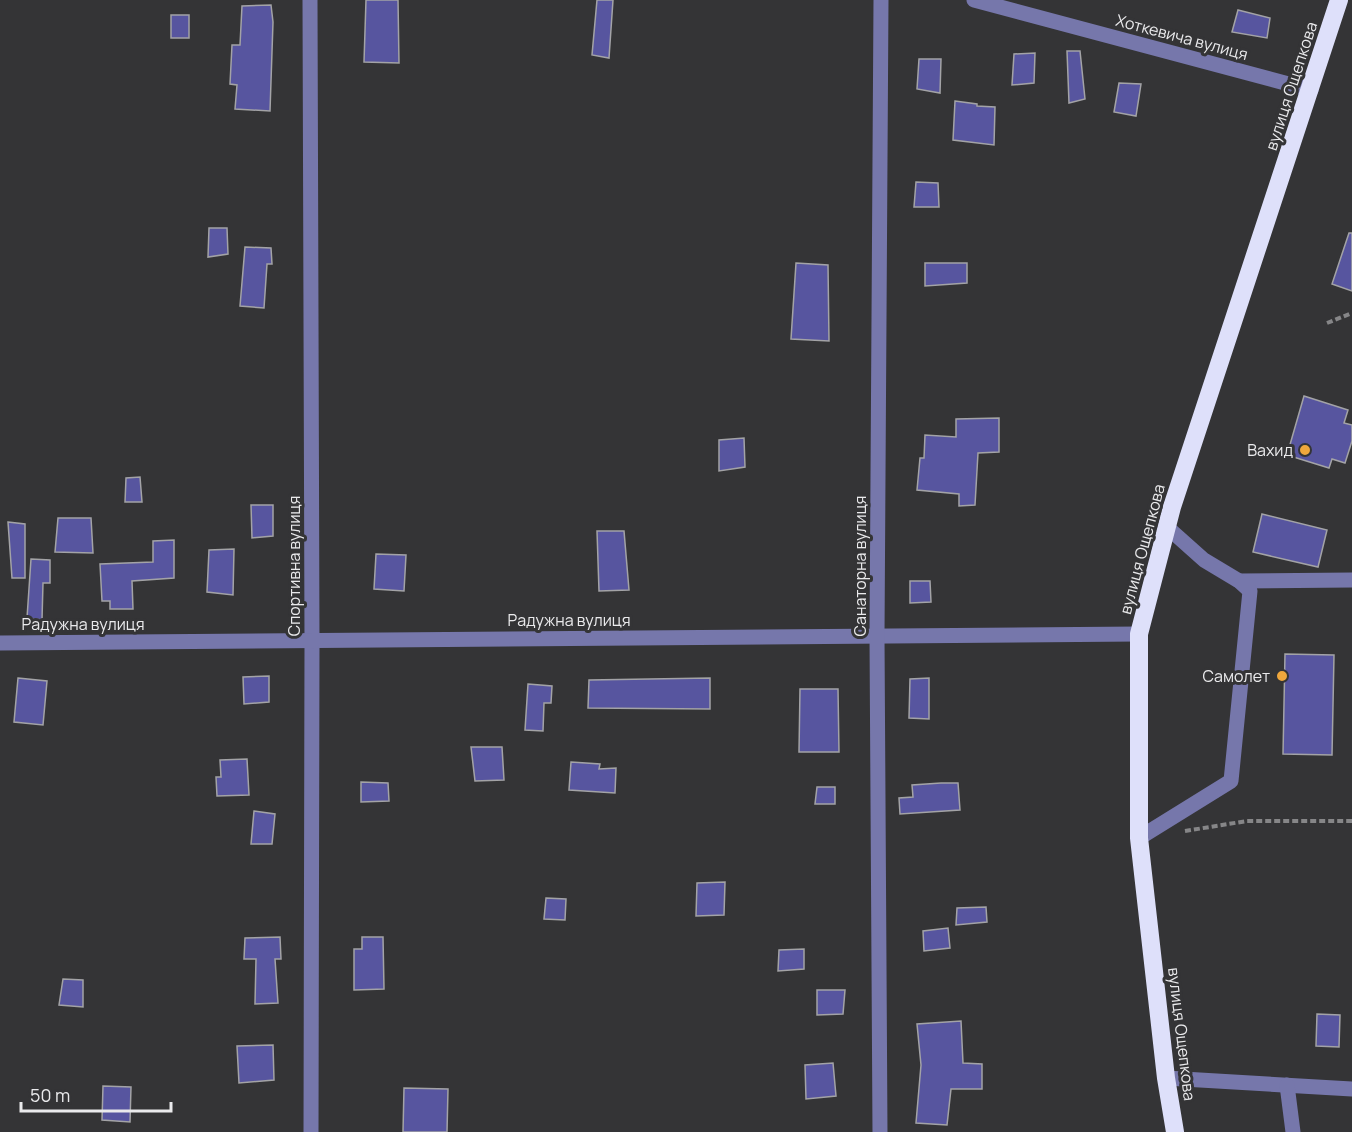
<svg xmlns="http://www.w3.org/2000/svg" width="1352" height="1132" viewBox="0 0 1352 1132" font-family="Manrope,sans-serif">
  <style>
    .building { fill: #57559f; stroke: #a3a3a6; stroke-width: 1.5 }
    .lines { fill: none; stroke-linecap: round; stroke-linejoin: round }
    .path { stroke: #868688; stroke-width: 4; stroke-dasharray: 6 3; stroke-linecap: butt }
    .minor { stroke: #7677ab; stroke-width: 15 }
    .highway { stroke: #dee0fa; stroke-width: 18 }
    .poi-dot { fill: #efa73d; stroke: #343436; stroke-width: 2 }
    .labels { text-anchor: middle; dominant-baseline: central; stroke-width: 6; stroke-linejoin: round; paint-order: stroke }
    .street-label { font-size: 16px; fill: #eaeaec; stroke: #343436 }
    .poi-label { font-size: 16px; fill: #eaeaec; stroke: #343436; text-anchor: end }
  </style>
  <rect width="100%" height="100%" fill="#343436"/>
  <g class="building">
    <path d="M 366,0 L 398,0 L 399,63 L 364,62 Z"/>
    <path d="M 597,0 L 613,0 L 609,58 L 592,55 Z"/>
    <path d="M 271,5 L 273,22 L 270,111 L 235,109 L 237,85 L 230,84 L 232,45 L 240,45 L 242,6 Z"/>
    <path d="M 1238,10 L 1270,18 L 1267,38 L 1232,32 Z"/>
    <rect x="171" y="15" width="18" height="23"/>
    <path d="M 1067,51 L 1080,51 L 1085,99 L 1069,103 Z"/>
    <path d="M 1035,53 L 1034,83 L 1012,85 L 1014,54 Z"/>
    <path d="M 919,59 L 941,59 L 940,93 L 917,89 Z"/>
    <path d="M 1119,83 L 1141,84 L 1136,116 L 1114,112 Z"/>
    <path d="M 955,101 L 977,104 L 977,106 L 995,107 L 994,145 L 953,140 Z"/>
    <path d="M 916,182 L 938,183 L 939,207 L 914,207 Z"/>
    <path d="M 209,228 L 227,228 L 228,254 L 208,257 Z"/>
    <path d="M 1349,233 L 1352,233 L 1352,291 L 1332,284 Z"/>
    <path d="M 245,247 L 271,248 L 272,264 L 267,264 L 264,308 L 240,306 Z"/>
    <path d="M 796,263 L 828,265 L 829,341 L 791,339 Z"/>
    <path d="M 925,263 L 967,263 L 967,283 L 925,286 Z"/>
    <path d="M 1304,396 L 1348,410 L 1344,423 L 1352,425 L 1352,441 L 1345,463 L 1332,459 L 1329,468 L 1287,455 Z"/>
    <path d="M 999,418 L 999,452 L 978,453 L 975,505 L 959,506 L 959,494 L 917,490 L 920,458 L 924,458 L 925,435 L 956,437 L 956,419 Z"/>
    <path d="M 744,438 L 745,467 L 719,471 L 719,440 Z"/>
    <path d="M 140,477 L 142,502 L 125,502 L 126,478 Z"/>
    <path d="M 251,505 L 273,505 L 273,536 L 252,538 Z"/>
    <path d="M 1262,514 L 1327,530 L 1318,567 L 1253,552 Z"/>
    <path d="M 58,518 L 91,518 L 93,553 L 55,552 Z"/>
    <path d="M 8,522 L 25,524 L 25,578 L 12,578 Z"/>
    <path d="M 597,531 L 624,531 L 629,590 L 599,591 Z"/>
    <path d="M 174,540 L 174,578 L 132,581 L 133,609 L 110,609 L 110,601 L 102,601 L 100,564 L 153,562 L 153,541 Z"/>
    <path d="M 234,549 L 233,595 L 207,592 L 209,550 Z"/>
    <path d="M 376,554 L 406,555 L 404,591 L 374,589 Z"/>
    <path d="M 31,559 L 50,560 L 50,583 L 43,583 L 42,620 L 27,618 Z"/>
    <path d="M 910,581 L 930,581 L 931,602 L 910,603 Z"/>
    <path d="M 1285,654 L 1334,655 L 1332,755 L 1283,754 Z"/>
    <path d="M 269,676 L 269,702 L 244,704 L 243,677 Z"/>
    <path d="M 18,678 L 47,681 L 43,725 L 14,722 Z"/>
    <path d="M 710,678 L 710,709 L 588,708 L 589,680 Z"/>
    <path d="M 929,678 L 929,719 L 909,718 L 910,679 Z"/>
    <path d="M 528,684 L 552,686 L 551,703 L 544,703 L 543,731 L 525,730 Z"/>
    <path d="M 800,689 L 838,689 L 839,752 L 799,752 Z"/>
    <path d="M 471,747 L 502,747 L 504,780 L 475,781 Z"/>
    <path d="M 247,759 L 249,795 L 217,796 L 216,777 L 221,777 L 220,760 Z"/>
    <path d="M 571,762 L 600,764 L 599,769 L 616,768 L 615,793 L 569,790 Z"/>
    <path d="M 361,782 L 388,783 L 389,801 L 361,802 Z"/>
    <path d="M 941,783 L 958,783 L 960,810 L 900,814 L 899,798 L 913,797 L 912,785 Z"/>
    <path d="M 817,787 L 835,787 L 835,804 L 815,804 Z"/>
    <path d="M 254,811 L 275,814 L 272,844 L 251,844 Z"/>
    <path d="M 725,882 L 724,915 L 696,916 L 697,883 Z"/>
    <path d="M 546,898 L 566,899 L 565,920 L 544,919 Z"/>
    <path d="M 986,907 L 987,922 L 956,925 L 957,908 Z"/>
    <path d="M 948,928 L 950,948 L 924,951 L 923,931 Z"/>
    <path d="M 280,937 L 281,959 L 275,959 L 278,1003 L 255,1004 L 256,959 L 244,959 L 245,938 Z"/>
    <path d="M 362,937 L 383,937 L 384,989 L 354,990 L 354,949 L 362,949 Z"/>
    <path d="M 804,949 L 804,969 L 778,971 L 779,950 Z"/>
    <path d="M 63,979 L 83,980 L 83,1007 L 59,1005 Z"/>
    <path d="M 817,990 L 845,990 L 843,1014 L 817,1015 Z"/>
    <path d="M 1317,1014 L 1340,1015 L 1339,1047 L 1316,1046 Z"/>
    <path d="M 961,1021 L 963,1063 L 982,1064 L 982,1089 L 951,1089 L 947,1125 L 916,1123 L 921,1065 L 917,1024 Z"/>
    <path d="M 273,1045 L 274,1080 L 239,1083 L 237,1046 Z"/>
    <path d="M 833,1063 L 836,1096 L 806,1099 L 805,1065 Z"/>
    <path d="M 103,1086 L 131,1087 L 130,1122 L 102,1120 Z"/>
    <path d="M 404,1088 L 448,1089 L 447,1132 L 403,1132 Z"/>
  </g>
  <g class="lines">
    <g class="path">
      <path d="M 1327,323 L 1352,313"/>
      <path d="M 1185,831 L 1247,821 L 1352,821"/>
    </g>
    <g class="minor">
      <path d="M 310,0 L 312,641 L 311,1132"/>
      <path d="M 974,0 L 1311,90"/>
      <path d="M 1239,581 L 1352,580"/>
      <path d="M 0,643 L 1139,634"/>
      <path d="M 1139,838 L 1231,781 L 1250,591 L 1239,581 L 1204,560 L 1167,527"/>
      <path d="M 1166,1078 L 1352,1089"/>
      <path d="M 1287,1085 L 1293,1132"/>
      <path d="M 880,1132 L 877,636 L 881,0"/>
    </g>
    <path class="highway" d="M 1175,1132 L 1166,1078 L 1139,838 L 1139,634 L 1172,507 L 1339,0"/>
  </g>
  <g class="poi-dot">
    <circle cx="1305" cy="450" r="6"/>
    <circle cx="1282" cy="676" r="6"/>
  </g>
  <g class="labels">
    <g class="street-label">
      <text transform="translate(1182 37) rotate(15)">Хоткевича вулиця</text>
      <text transform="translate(1291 86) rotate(-72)">вулиця Ощепкова</text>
      <text transform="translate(1142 549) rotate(-75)">вулиця Ощепкова</text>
      <text transform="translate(294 566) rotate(-90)">Спортивна вулиця</text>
      <text transform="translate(860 566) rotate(-90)">Санаторна вулиця</text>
      <text x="569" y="620">Радужна вулиця</text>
      <text x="83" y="624">Радужна вулиця</text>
      <text transform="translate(1182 1034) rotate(83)">вулиця Ощепкова</text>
    </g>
    <g class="poi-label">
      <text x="1293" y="450">Вахид</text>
      <text x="1270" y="676">Самолет</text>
    </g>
  </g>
  <path d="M21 1102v9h150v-9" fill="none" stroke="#eaeaec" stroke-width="3"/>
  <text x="30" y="1102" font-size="18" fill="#eaeaec" stroke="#343436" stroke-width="4.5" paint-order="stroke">50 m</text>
</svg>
